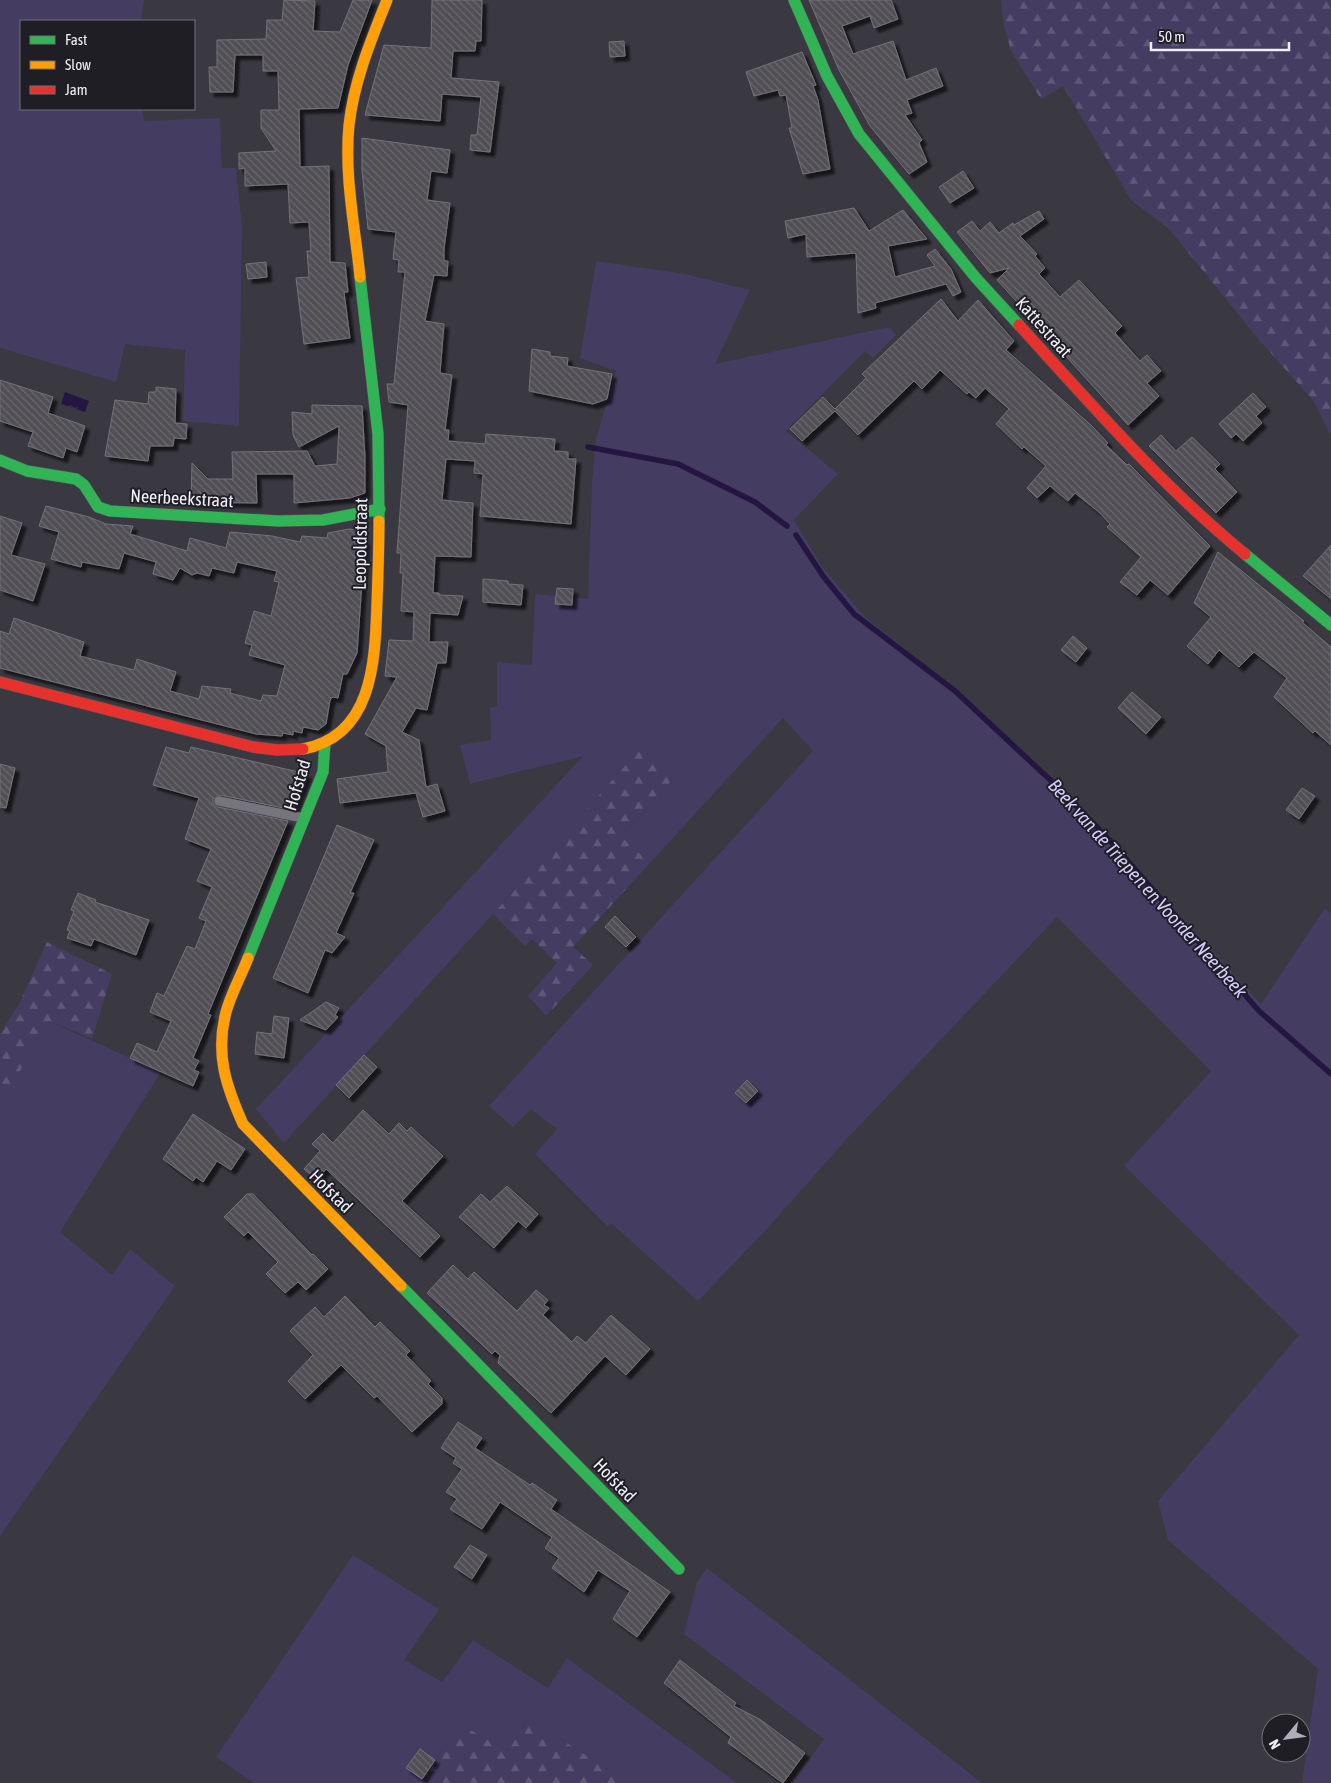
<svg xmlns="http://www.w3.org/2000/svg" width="1331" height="1783" viewBox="0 0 1331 1783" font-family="'Asap Condensed',sans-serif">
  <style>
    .green { fill: #453c61 }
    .forest { fill: url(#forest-firs) }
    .water { fill: url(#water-ripples) }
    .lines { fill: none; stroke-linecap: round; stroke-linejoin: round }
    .stream { stroke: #241641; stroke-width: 5.5 }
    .building { fill: url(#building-back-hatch); stroke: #747279; filter: url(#shadow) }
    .lane-casing { stroke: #58565d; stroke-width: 10 }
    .fast-casing { stroke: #58565d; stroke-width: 12 }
    .slow-casing { stroke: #58565d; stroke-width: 12 }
    .jam-casing { stroke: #58565d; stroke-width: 12 }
    .lane { stroke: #76747c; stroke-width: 9 }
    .fast { stroke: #30b455; stroke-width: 11 }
    .slow { stroke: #ff9f0a; stroke-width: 11 }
    .jam { stroke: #e5322d; stroke-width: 11 }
    .labels { text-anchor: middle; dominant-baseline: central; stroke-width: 4; stroke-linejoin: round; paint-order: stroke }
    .street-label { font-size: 18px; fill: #f0eef8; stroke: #1f1e25 }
    .water-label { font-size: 19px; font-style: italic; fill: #d6ccfd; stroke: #1f1e25 }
  </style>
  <defs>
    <pattern id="forest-firs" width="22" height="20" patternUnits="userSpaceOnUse" patternTransform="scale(1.25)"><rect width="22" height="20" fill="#453c61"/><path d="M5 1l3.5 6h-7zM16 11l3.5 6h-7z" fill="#605878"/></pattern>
    <pattern id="water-ripples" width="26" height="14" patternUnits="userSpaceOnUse" patternTransform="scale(1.25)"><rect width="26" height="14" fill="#241641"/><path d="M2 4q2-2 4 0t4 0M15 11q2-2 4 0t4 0" fill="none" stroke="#44385d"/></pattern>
    <pattern id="building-back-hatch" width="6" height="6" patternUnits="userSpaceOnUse" patternTransform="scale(1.25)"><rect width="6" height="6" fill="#514f55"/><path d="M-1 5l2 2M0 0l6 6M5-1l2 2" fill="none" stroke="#6a696e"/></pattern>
    <filter id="shadow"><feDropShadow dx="4.5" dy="4.5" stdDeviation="1" flood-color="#0009"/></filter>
  </defs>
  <rect width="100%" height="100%" fill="#3a3840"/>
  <g class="green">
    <path d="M 0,0 L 144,0 L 141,21 L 21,21 L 21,109 L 143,109 L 144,121 L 220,118 L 222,168 L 236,168 L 242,227 L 239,426 L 183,421 L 185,350 L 125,344 L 116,382 L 0,348 Z"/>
    <path d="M 596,261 L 686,274 L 750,290 L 715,364 L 889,327 L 896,335 L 873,358 L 865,351 L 786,431 L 838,474 L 794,520 L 822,567 L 865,617 L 968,699 L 1066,791 L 1261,1004 L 1325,908 L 1331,913 L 1331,1783 L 1302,1783 L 1318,1669 L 1168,1540 L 1158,1501 L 1299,1335 L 1124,1166 L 1211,1071 L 1057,917 L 844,1142 L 766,1230 L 698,1301 L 611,1223 L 608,1227 L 535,1154 L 557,1129 L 531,1109 L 513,1127 L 489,1106 L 813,751 L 783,718 L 650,863 L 621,836 L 679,773 L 641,748 L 493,914 L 284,1143 L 256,1109 L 583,756 L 470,784 L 460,745 L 491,740 L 490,708 L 497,706 L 497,662 L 532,665 L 535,594 L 588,599 L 592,483 L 596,439 L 616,371 L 580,358 Z"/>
    <path d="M 49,1021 L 161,1072 L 60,1232 L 112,1275 L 130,1249 L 175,1286 L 0,1536 L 0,1106 Z"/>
    <path d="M 353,1555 L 439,1609 L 404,1660 L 442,1682 L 473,1640 L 548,1688 L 567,1658 L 737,1783 L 628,1783 L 529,1718 L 508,1751 L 460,1724 L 421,1783 L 254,1783 L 216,1757 Z"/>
    <path d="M 707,1568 L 982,1783 L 792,1783 L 824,1739 L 684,1634 L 697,1582 Z"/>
  </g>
  <g class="forest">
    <path d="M 1001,0 L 1331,0 L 1331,435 L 1313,400 L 1260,341 L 1169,229 L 1131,200 L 1063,86 L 1041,99 L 1011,51 L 1004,26 Z"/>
    <path d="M 641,748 L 679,773 L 621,836 L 650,863 L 573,947 L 593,965 L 546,1016 L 528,996 L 557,963 L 532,939 L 525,946 L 493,914 Z"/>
    <path d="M 47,942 L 112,974 L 92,1039 L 49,1021 L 0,1106 L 0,1034 L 19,1004 Z"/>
    <path d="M 529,1718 L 628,1783 L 421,1783 L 460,1724 L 508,1751 Z"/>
  </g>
  <path class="water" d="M 65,392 L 89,401 L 85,412 L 61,404 Z"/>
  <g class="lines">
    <g class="stream">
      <path d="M 588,447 L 678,464 L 755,502 L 787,526"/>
      <path d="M 796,535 L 823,576 L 854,614 L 955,691 L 1062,791 L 1114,845 L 1259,1011 L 1331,1074"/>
    </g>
  </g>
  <g class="building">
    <path d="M 284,0 L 315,1 L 313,31 L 340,32 L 353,0 L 372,0 L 348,65 L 338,108 L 299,109 L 300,167 L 329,166 L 330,262 L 345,263 L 348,292 L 344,292 L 350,338 L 311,343 L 304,344 L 296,278 L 309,277 L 307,251 L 311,251 L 309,222 L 290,223 L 288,184 L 245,186 L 245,168 L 239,169 L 239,153 L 276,151 L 261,128 L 261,110 L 279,110 L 278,71 L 263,71 L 263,55 L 235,55 L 233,92 L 210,92 L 209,67 L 217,67 L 217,40 L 266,39 L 267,20 L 282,20 Z"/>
    <path d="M 432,0 L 482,0 L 481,41 L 476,41 L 475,51 L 453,51 L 451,78 L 499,82 L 490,152 L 470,150 L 471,135 L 477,135 L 481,97 L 442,94 L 440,121 L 365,115 L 384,45 L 431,48 Z"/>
    <path d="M 809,0 L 891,0 L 898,19 L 874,28 L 870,16 L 842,26 L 853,54 L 893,41 L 906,80 L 936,68 L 943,86 L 907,100 L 912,113 L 905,115 L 922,140 L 919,143 L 927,162 L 909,174 L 870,126 L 839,70 Z"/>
    <path d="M 624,41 L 625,56 L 610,57 L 609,42 Z"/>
    <path d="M 802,52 L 816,85 L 813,86 L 818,100 L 830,169 L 803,174 L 789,128 L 792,128 L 786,95 L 780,96 L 778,90 L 754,96 L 746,72 Z"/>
    <path d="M 362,138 L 450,150 L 447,173 L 431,171 L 427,200 L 450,203 L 444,249 L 444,261 L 448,261 L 447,276 L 434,275 L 425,321 L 444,324 L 440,373 L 452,375 L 445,430 L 449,430 L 448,441 L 485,444 L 486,434 L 555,439 L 554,451 L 568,452 L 568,459 L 576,459 L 571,524 L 480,516 L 483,474 L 474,473 L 475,461 L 446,459 L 442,500 L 473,503 L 471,557 L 435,556 L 433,593 L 439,593 L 439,595 L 463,596 L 458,615 L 430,613 L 429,642 L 448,642 L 446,663 L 437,663 L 427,710 L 416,708 L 402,732 L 419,740 L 426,787 L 437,784 L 445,811 L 423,817 L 416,793 L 340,803 L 337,779 L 388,772 L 386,746 L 365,734 L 397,677 L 385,676 L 389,640 L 413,641 L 414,612 L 401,611 L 403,573 L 400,573 L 401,553 L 397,553 L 408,405 L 389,402 L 387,384 L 394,384 L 405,272 L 398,272 L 399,260 L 393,259 L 396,232 L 368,229 L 362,170 Z"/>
    <path d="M 963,171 L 974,188 L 950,203 L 939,187 Z"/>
    <path d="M 854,208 L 869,231 L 903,210 L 927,239 L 888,246 L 895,277 L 935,266 L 927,255 L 935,249 L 951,269 L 961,292 L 953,296 L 946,284 L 875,303 L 876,308 L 858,313 L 856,253 L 807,257 L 806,234 L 788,238 L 785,221 Z"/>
    <path d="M 1039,211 L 1044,219 L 1020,236 L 1037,254 L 1035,256 L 1045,268 L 1039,274 L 1060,297 L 1079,280 L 1122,326 L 1115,333 L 1140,361 L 1147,355 L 1161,371 L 1147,383 L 1159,396 L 1128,425 L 997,280 L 1009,268 L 990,273 L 957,232 L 972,221 L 980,231 L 990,222 L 999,233 L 1013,223 L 1014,225 Z"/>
    <path d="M 266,262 L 267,277 L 248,279 L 246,264 Z"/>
    <path d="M 941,299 L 958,321 L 978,300 L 1014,341 L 1006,350 L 1092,426 L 1108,443 L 1106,445 L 1127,465 L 1129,464 L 1210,546 L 1168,595 L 1150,580 L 1137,595 L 1120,582 L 1141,557 L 1107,527 L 1110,524 L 1100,513 L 1075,493 L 1068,501 L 1050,486 L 1037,498 L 1027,488 L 1046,466 L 1024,447 L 1022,449 L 996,424 L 1009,409 L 985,388 L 976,398 L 969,392 L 967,394 L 940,370 L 922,389 L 914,381 L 858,435 L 835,411 L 802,441 L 790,429 L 823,397 L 835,409 L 866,378 L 862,374 Z"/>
    <path d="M 532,349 L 550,352 L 550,356 L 568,358 L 567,366 L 612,374 L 607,399 L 593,404 L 529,391 Z"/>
    <path d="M 0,380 L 53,397 L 48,413 L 85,426 L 77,452 L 66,448 L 63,458 L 28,446 L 33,432 L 0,421 Z"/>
    <path d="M 156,387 L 176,389 L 175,423 L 187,424 L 186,439 L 174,438 L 173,446 L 150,446 L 148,461 L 105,456 L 115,400 L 148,404 L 149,392 L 156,392 Z"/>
    <path d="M 1253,393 L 1266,407 L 1256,416 L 1262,423 L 1243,441 L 1236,434 L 1231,438 L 1219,424 Z"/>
    <path d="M 312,405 L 362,406 L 365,457 L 365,493 L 350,498 L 294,503 L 294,474 L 256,474 L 257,503 L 191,502 L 192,463 L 208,479 L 233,479 L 232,452 L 307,451 L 315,466 L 337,464 L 339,426 L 299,447 L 293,435 L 292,412 L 312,414 Z"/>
    <path d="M 1161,435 L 1176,451 L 1192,437 L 1220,464 L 1215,469 L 1237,492 L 1216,513 L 1149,446 Z"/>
    <path d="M 46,506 L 89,517 L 106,524 L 133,526 L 130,534 L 187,551 L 190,538 L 226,548 L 230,532 L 272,536 L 300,542 L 302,536 L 327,538 L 328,533 L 349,529 L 359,530 L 358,540 L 365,540 L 357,653 L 347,674 L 343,674 L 338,698 L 333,697 L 330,700 L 326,724 L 318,730 L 303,727 L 302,733 L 293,731 L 293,735 L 283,733 L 282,736 L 256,734 L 0,668 L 0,631 L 9,634 L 14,618 L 84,642 L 80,656 L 134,670 L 137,659 L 176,672 L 170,691 L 199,699 L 202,686 L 231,689 L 230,693 L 261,701 L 263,695 L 277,696 L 285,665 L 249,655 L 252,645 L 245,643 L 254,611 L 271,616 L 279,582 L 274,581 L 277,571 L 237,562 L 234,573 L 212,568 L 209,576 L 197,573 L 192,575 L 180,568 L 173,580 L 153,574 L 156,562 L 124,553 L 119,569 L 82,562 L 81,567 L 51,559 L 59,532 L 39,526 Z"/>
    <path d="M 0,516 L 22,523 L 11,555 L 45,564 L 33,601 L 0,590 Z"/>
    <path d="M 1331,545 L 1331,599 L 1303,576 Z"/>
    <path d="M 1218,552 L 1304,621 L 1302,622 L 1331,647 L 1331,745 L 1315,731 L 1313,733 L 1274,697 L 1287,678 L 1254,652 L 1239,667 L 1219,650 L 1208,664 L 1187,646 L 1211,617 L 1194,603 Z"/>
    <path d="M 483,579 L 508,581 L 508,584 L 523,585 L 521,605 L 483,602 Z"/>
    <path d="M 557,588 L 573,589 L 572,605 L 555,604 Z"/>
    <path d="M 1073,636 L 1087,648 L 1076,662 L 1061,650 Z"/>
    <path d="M 1132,692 L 1161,717 L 1146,734 L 1118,708 Z"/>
    <path d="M 166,747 L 189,753 L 191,747 L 307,774 L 293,810 L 220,795 L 213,799 L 213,803 L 218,807 L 288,821 L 208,1014 L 211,1015 L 193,1058 L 199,1061 L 194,1070 L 199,1072 L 193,1086 L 130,1058 L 137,1043 L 157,1052 L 171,1021 L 150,1012 L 157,993 L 164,996 L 187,946 L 195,949 L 206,921 L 199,918 L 212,887 L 197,881 L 211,849 L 185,839 L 199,798 L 153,785 Z"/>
    <path d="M 0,764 L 15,768 L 6,808 L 0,807 Z"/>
    <path d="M 1302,788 L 1315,796 L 1299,819 L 1286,810 Z"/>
    <path d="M 337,825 L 374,840 L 350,893 L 354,893 L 336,933 L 345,937 L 332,953 L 325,950 L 308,993 L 273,978 Z"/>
    <path d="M 78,893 L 96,900 L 95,902 L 149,920 L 136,955 L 94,939 L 91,946 L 67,938 L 70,931 L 67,930 L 74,911 L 71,910 Z"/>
    <path d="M 615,916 L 636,937 L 626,947 L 605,927 Z"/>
    <path d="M 326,1002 L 339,1008 L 335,1015 L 338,1017 L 326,1030 L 300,1020 Z"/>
    <path d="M 274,1016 L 289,1018 L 284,1058 L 255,1054 L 257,1032 L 272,1034 Z"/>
    <path d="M 364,1055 L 377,1067 L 349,1098 L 336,1085 Z"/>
    <path d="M 747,1080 L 758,1091 L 746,1103 L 735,1093 Z"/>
    <path d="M 363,1110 L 389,1134 L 399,1123 L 407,1131 L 411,1127 L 443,1156 L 402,1201 L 440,1236 L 420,1257 L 326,1169 L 317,1180 L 304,1169 L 320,1151 L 312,1144 L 323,1133 L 333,1143 Z"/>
    <path d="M 193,1114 L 245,1149 L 231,1170 L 217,1161 L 203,1182 L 196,1177 L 193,1181 L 163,1159 Z"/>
    <path d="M 507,1186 L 538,1214 L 526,1228 L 518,1221 L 494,1248 L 459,1217 L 481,1194 L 490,1202 Z"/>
    <path d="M 247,1194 L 253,1194 L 312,1255 L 313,1254 L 328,1269 L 306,1290 L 298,1282 L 285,1293 L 266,1274 L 278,1262 L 248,1232 L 244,1236 L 224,1217 Z"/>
    <path d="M 453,1265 L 468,1279 L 474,1272 L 517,1311 L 536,1290 L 548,1300 L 544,1305 L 549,1308 L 543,1315 L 572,1342 L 577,1336 L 586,1343 L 611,1315 L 650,1349 L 626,1375 L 605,1356 L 551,1413 L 498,1363 L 500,1355 L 495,1351 L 492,1354 L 427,1293 Z"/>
    <path d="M 345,1296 L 375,1327 L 380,1322 L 410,1351 L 406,1355 L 431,1381 L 428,1384 L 442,1398 L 442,1404 L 412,1432 L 377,1396 L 374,1398 L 341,1365 L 305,1399 L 288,1381 L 313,1355 L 290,1331 L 315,1307 L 324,1317 Z"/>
    <path d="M 458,1422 L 482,1438 L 475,1448 L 530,1485 L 532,1483 L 557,1500 L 551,1509 L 670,1592 L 637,1637 L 613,1619 L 630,1591 L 598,1570 L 584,1592 L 552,1568 L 559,1558 L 545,1548 L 552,1537 L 500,1502 L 482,1529 L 450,1509 L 457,1499 L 446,1492 L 462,1469 L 453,1463 L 456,1458 L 441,1448 Z"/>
    <path d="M 470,1545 L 487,1555 L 472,1579 L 454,1567 Z"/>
    <path d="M 680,1660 L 736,1703 L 734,1706 L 761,1720 L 805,1753 L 783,1783 L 728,1743 L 731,1737 L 664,1683 Z"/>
    <path d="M 420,1749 L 435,1760 L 422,1779 L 406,1768 Z"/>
  </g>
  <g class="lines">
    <defs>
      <path id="lane" d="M 219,801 L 303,818"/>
      <g id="fast">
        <path d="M 794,0 L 827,76 L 859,134 L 976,278 L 1019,325"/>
        <path d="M 360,277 L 378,434 L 379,521"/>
        <path d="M 0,460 L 27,471 L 76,479 L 84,485 L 98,507 L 110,511 L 278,521 L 323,520 L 380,509"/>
        <path d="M 1245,554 L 1331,625"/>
        <path d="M 248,958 L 323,772 L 325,743"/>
        <path d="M 401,1286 L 679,1569"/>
      </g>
      <g id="slow">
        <path d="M 360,277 C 355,227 344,175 349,125 C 354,81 371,40 387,0"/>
        <path d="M 303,749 C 374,736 375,659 377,602 C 378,575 379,548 379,521"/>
        <path d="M 248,958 C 241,976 231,994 226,1012 C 215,1054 226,1086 243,1124 L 401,1286"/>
      </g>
      <g id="jam">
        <path d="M 1019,325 C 1091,404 1162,486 1245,554"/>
        <path d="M 0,682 L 253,747 L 277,750 L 303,749"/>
      </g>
    </defs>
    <use href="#lane" class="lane-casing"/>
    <use href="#fast" class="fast-casing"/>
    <use href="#slow" class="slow-casing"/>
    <use href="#jam" class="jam-casing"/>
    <use href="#lane" class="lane"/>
    <use href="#fast" class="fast"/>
    <use href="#slow" class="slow"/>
    <use href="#jam" class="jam"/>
  </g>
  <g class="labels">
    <g class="street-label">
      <text transform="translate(1044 327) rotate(48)">Kattestraat</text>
      <text transform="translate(182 498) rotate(3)">Neerbeekstraat</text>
      <text transform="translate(360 544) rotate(-89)">Leopoldstraat</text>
      <text transform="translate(297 785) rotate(-73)">Hofstad</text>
      <text transform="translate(331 1191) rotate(45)">Hofstad</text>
      <text transform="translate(615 1480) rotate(46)">Hofstad</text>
    </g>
    <g class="water-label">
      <text transform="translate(1148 888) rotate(48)">Beek van de Triepen en Voorder Neerbeek</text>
    </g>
  </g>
  <rect x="20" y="20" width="175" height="90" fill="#1f1e25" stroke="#737179"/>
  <rect x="30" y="36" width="25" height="8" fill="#30b455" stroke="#737179"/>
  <text x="65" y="45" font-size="15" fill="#f0eef8">Fast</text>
  <rect x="30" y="61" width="25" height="8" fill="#ff9f0a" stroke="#737179"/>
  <text x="65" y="70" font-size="15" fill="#f0eef8">Slow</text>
  <rect x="30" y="86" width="25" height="8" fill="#e5322d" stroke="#737179"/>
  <text x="65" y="95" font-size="15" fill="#f0eef8">Jam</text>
  <g transform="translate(1286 1738) rotate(241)"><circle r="24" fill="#1f1e25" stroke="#737179"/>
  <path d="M0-4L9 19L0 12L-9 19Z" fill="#b0aeb8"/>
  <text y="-8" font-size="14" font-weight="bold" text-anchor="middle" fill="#f0eef8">N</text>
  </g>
  <path d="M1151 42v8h138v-8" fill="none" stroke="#f0eef8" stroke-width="2.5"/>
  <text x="1158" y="42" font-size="15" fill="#f0eef8" stroke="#1f1e25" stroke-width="4" paint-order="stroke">50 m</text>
</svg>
